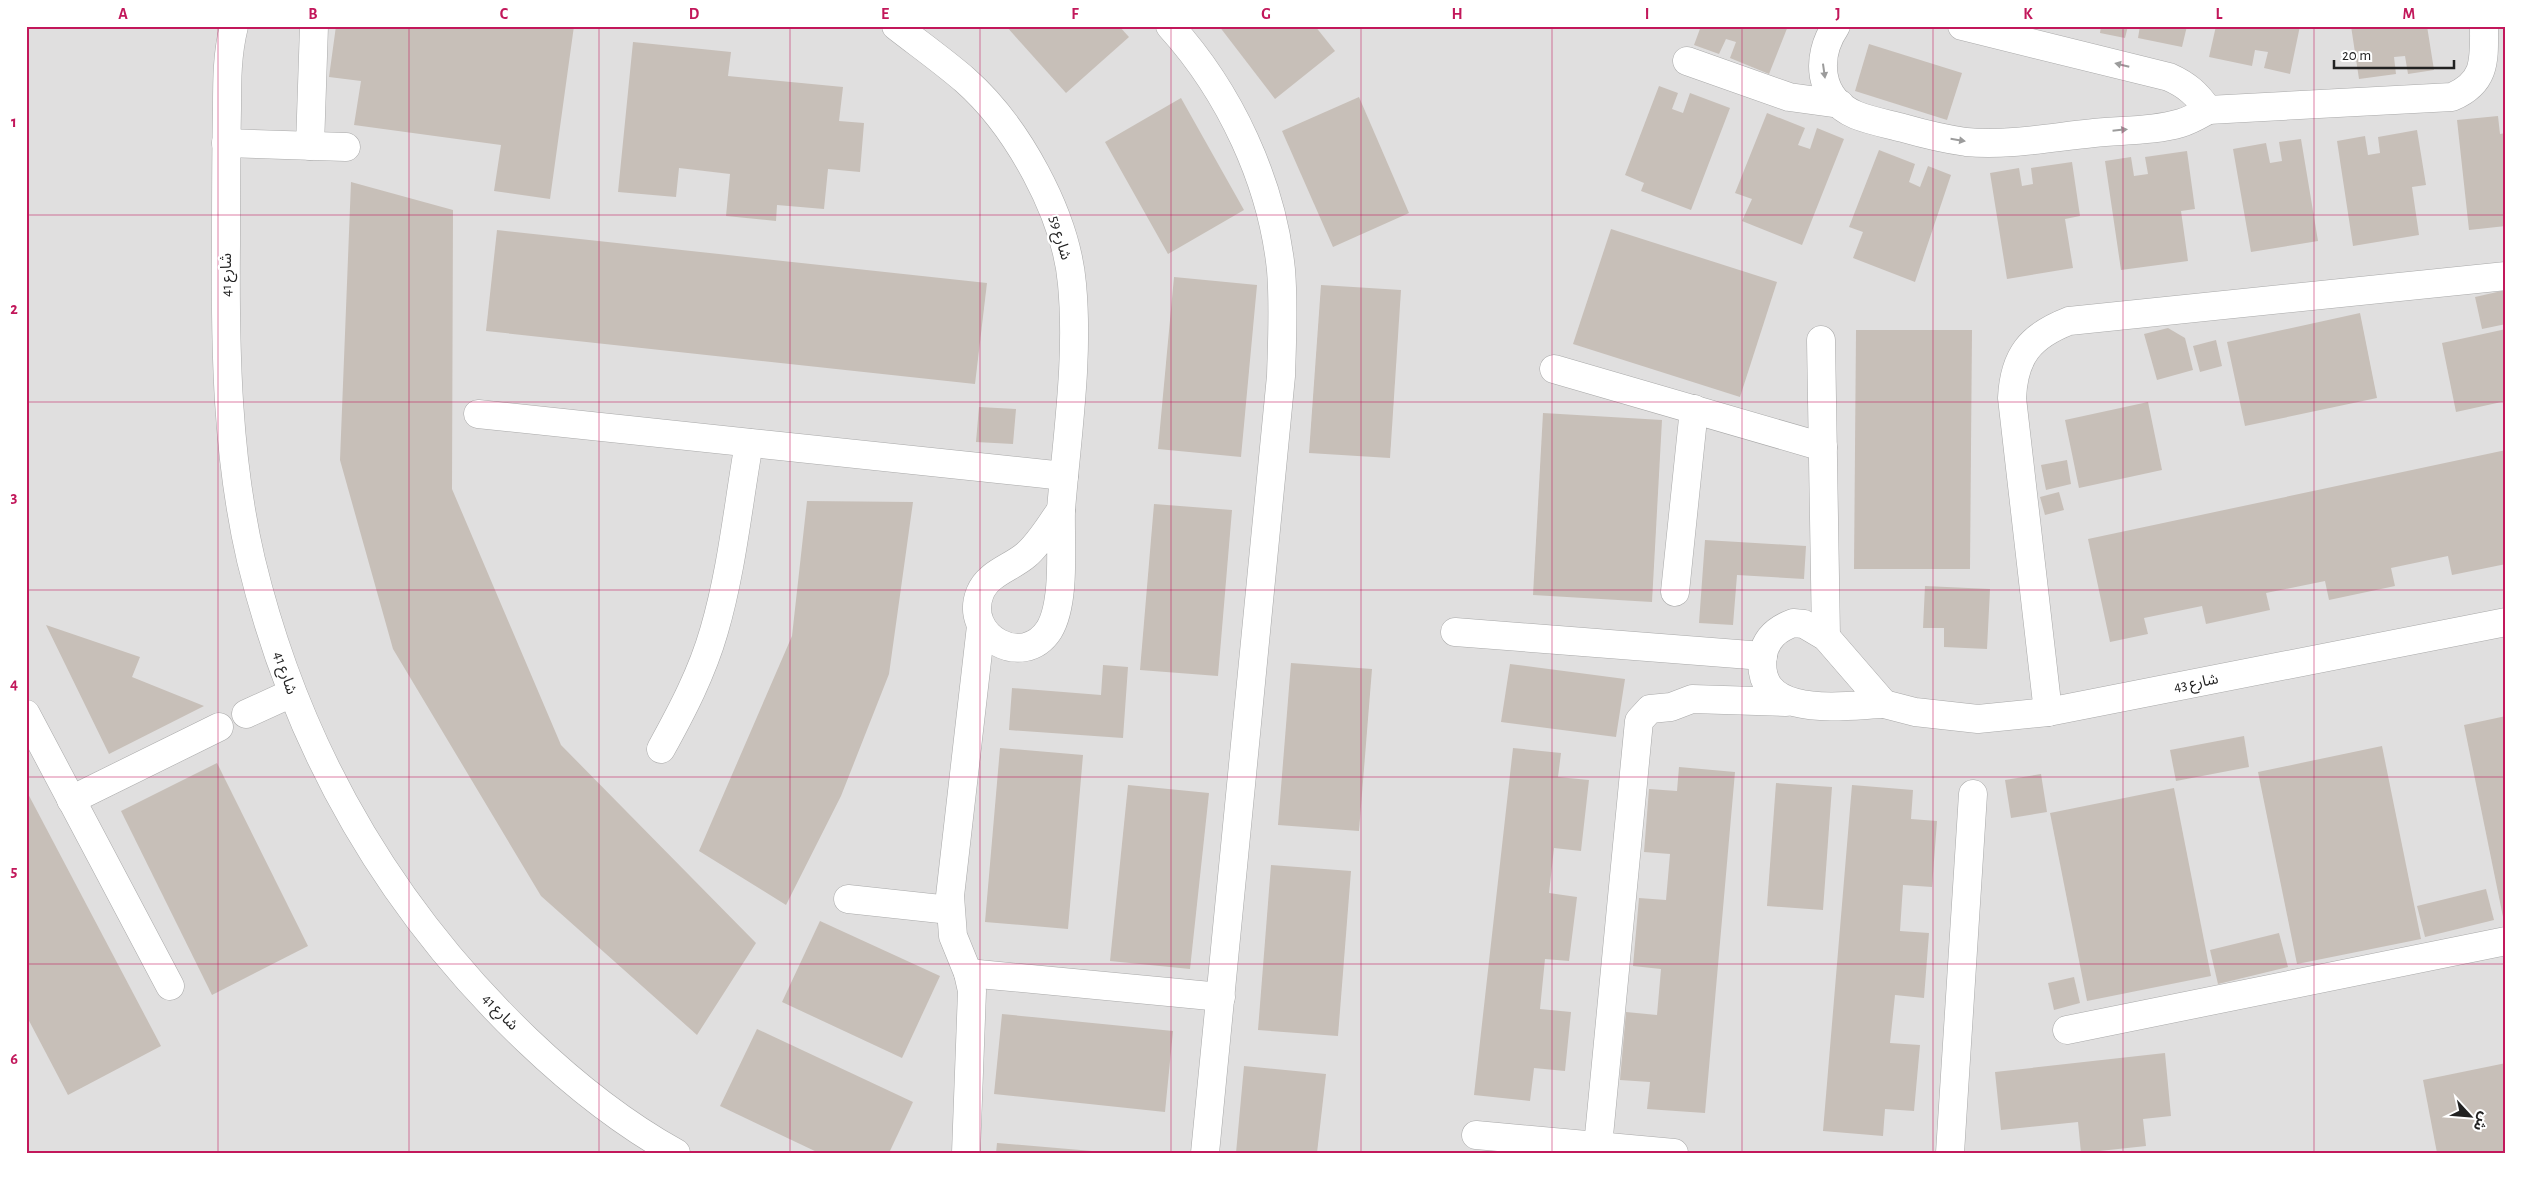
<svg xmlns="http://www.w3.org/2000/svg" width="2532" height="1179" viewBox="0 0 2532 1179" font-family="'Alegreya Sans','Noto Sans Arabic',sans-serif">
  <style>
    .residential { fill: #e0dfdf }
    .building { fill: #c7bfb8 }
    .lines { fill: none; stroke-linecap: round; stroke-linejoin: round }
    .minor-casing { stroke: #a9a9a9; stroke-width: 29 }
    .minor { stroke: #fff; stroke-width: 28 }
    .oneway { fill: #9c9c9c }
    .grid { fill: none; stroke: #c2185b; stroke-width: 1; stroke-opacity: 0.55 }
    .labels { text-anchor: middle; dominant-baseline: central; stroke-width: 4.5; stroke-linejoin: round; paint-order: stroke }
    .street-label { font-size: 15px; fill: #222; stroke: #fff }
    .neatline { fill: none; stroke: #c2185b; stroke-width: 2 }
    .grid-label { font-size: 16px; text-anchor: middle; font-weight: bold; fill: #c2185b }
  </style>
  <rect width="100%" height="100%" fill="#f2efe9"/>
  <rect class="residential" x="26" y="26" width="2480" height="1127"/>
  <g class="building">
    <path d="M 336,26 L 574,26 L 550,199 L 494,191 L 501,145 L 354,125 L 361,81 L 329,77 Z"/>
    <path d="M 1006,26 L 1119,26 L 1129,37 L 1066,93 Z"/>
    <path d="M 1219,26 L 1315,26 L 1335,51 L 1275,99 Z"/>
    <path d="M 1701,26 L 1788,26 L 1769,74 L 1730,58 L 1736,42 L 1726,39 L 1719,54 L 1694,45 Z"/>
    <path d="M 2101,26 L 2128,26 L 2125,38 L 2100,33 Z"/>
    <path d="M 2140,26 L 2187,26 L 2182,47 L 2138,38 Z"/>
    <path d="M 2216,26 L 2300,26 L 2290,74 L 2264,68 L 2268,52 L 2255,50 L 2252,66 L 2209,57 Z"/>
    <path d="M 2351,26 L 2427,26 L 2434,70 L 2408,74 L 2405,56 L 2394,57 L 2396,74 L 2359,79 Z"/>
    <path d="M 633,42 L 731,52 L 728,76 L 843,87 L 839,121 L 864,123 L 860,172 L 828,169 L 824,209 L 777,205 L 776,221 L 726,216 L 730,174 L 679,168 L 676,197 L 618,192 Z"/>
    <path d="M 1869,44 L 1962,73 L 1947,120 L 1855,91 Z"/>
    <path d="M 1659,86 L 1678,93 L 1672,109 L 1683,113 L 1690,93 L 1730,108 L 1691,210 L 1641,191 L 1644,183 L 1625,175 Z"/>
    <path d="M 1359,97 L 1409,213 L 1333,247 L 1282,131 Z"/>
    <path d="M 1181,98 L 1244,210 L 1168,254 L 1105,142 Z"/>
    <path d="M 1767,113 L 1805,128 L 1798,145 L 1810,149 L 1817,128 L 1844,139 L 1802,245 L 1742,221 L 1752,199 L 1735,193 Z"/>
    <path d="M 2498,116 L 2500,134 L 2506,133 L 2506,226 L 2469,230 L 2457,120 Z"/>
    <path d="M 2417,130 L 2426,185 L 2412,187 L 2419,235 L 2353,246 L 2337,141 L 2365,136 L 2368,155 L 2380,153 L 2378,137 Z"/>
    <path d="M 2301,139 L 2318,241 L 2251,252 L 2233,149 L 2266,143 L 2270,163 L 2282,161 L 2279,142 Z"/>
    <path d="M 1879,150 L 1915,164 L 1909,182 L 1920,187 L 1928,166 L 1951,175 L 1915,282 L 1853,258 L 1863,232 L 1849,227 Z"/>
    <path d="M 2187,151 L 2195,209 L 2181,211 L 2188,261 L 2121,270 L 2105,161 L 2131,157 L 2134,176 L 2148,174 L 2145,157 Z"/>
    <path d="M 2072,162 L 2080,216 L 2065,219 L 2073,268 L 2007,279 L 1990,173 L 2019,168 L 2022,186 L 2033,184 L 2031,168 Z"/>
    <path d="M 351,182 L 453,210 L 452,489 L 561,745 L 756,943 L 697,1035 L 541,896 L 393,649 L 340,460 Z"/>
    <path d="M 1611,229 L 1777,282 L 1740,397 L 1573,344 Z"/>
    <path d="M 497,230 L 987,283 L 975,384 L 486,331 Z"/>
    <path d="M 1174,277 L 1257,285 L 1241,457 L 1158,449 Z"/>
    <path d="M 1321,285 L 1401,290 L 1390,458 L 1309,453 Z"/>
    <path d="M 2506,290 L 2506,324 L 2482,329 L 2475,297 Z"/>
    <path d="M 2360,313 L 2377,398 L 2245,426 L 2227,342 Z"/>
    <path d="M 2168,328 L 2185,338 L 2193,370 L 2157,380 L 2144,334 Z"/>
    <path d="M 2506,329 L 2506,401 L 2456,412 L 2442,343 Z"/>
    <path d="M 1856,330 L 1972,330 L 1970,569 L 1854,569 Z"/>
    <path d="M 2216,340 L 2222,366 L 2200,372 L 2193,346 Z"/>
    <path d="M 2148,402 L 2162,470 L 2079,488 L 2065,420 Z"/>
    <path d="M 979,407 L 1016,409 L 1013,444 L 976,442 Z"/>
    <path d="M 1543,413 L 1662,420 L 1652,602 L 1533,595 Z"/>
    <path d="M 2506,450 L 2506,564 L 2452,575 L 2448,556 L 2391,568 L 2395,586 L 2329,600 L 2325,581 L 2266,593 L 2270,610 L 2206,624 L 2202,606 L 2144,618 L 2148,634 L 2110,642 L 2088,539 Z"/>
    <path d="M 2067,460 L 2071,484 L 2046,490 L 2041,465 Z"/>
    <path d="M 2059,492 L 2064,510 L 2045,515 L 2040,497 Z"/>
    <path d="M 807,501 L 913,502 L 889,674 L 841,796 L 786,905 L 699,851 L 792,636 Z"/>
    <path d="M 1154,504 L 1232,510 L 1218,676 L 1140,670 Z"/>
    <path d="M 1705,540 L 1806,546 L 1804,579 L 1737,575 L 1733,625 L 1699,623 Z"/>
    <path d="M 1925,586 L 1990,589 L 1987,649 L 1944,647 L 1944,628 L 1923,628 Z"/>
    <path d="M 46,625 L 140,657 L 132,677 L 204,706 L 109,754 Z"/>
    <path d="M 1291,663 L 1372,669 L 1359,831 L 1278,825 Z"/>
    <path d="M 1510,664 L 1625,679 L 1616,737 L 1501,722 Z"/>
    <path d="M 1103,665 L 1128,667 L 1123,738 L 1009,730 L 1012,688 L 1101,695 Z"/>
    <path d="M 2506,716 L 2506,917 L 2503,917 L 2464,725 Z"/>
    <path d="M 2244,736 L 2249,767 L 2176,781 L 2170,750 Z"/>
    <path d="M 2382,746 L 2421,939 L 2297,964 L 2258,772 Z"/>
    <path d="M 1000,748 L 1083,755 L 1068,929 L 985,922 Z"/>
    <path d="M 1513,748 L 1561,753 L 1558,777 L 1589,780 L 1581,851 L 1554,848 L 1549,893 L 1577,897 L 1569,961 L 1545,959 L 1540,1009 L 1571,1012 L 1565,1071 L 1534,1068 L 1530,1101 L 1474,1095 Z"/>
    <path d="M 217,763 L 308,946 L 212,995 L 121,811 Z"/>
    <path d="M 1679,767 L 1735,772 L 1705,1113 L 1647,1109 L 1650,1082 L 1620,1080 L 1626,1012 L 1657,1015 L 1661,969 L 1633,966 L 1639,898 L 1666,900 L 1670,854 L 1644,852 L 1649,789 L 1677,791 Z"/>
    <path d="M 2041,774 L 2047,812 L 2011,818 L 2005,780 Z"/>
    <path d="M 1776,783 L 1832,787 L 1823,910 L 1767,906 Z"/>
    <path d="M 1128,785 L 1209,793 L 1190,969 L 1110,961 Z"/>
    <path d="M 1852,785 L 1913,790 L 1911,819 L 1937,821 L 1932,887 L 1903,885 L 1900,931 L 1929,933 L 1924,998 L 1895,995 L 1890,1043 L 1920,1045 L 1914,1111 L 1885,1109 L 1883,1136 L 1823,1131 Z"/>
    <path d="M 2174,788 L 2211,976 L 2087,1001 L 2050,813 Z"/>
    <path d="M 26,790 L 161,1046 L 68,1095 L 26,1015 Z"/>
    <path d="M 1271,865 L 1351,871 L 1338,1036 L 1258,1030 Z"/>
    <path d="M 2486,889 L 2494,920 L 2425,937 L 2417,906 Z"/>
    <path d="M 820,921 L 940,976 L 902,1058 L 782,1002 Z"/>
    <path d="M 2279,933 L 2288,967 L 2218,984 L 2210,950 Z"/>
    <path d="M 2074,977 L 2080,1003 L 2054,1010 L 2048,983 Z"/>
    <path d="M 1002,1014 L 1173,1031 L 1165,1112 L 994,1094 Z"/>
    <path d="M 757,1029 L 913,1102 L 889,1153 L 819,1153 L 720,1106 Z"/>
    <path d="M 2165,1053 L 2171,1116 L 2143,1119 L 2146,1146 L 2081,1153 L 2078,1122 L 2001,1130 L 1995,1072 Z"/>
    <path d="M 2506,1063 L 2506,1153 L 2437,1153 L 2423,1080 Z"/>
    <path d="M 1244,1066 L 1326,1074 L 1317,1153 L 1236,1153 Z"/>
    <path d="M 997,1143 L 1092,1151 L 1092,1153 L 996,1153 Z"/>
  </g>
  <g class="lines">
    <defs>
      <g id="minor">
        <path d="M 234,26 C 227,54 227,81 227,109 C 226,155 226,200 226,245 C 225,350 227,457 251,560 C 296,747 388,907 527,1040 C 572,1083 622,1123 676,1153"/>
        <path d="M 896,26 C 919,44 943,61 965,80 C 1017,126 1066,214 1072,284 C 1079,359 1067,435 1061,510"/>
        <path d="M 1170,26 C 1230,92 1272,182 1281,270 C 1284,306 1282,341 1281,376 L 1205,1153"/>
        <path d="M 1836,26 C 1815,57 1818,99 1856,115 C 1871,121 1888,124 1903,128 C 1924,134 1945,139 1966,142 C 2008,146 2053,137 2094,133 C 2123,130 2154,131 2181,123 C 2191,120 2199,115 2208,110 C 2197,94 2187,85 2169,77 L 1962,26"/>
        <path d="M 1687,61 L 1789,97 L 1840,104"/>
        <path d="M 2208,110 L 2452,97 C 2487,82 2484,59 2484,26"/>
        <path d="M 226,143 L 346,147"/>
        <path d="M 310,146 L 314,26"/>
        <path d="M 1821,340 L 1826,637"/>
        <path d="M 1554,369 L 1823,447"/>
        <path d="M 478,414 L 1064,476"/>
        <path d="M 1061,510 C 1060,543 1066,602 1049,630 C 1023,670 963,636 980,593 C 988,573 1011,568 1026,555 C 1040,543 1050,525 1061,510 Z"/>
        <path d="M 1675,592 L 1694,409"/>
        <path d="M 1793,623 L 1804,624 L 1826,637 L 1884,704 C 1846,705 1753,721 1763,655 C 1766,638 1777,629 1793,623 Z"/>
        <path d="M 1455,632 L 1763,656"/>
        <path d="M 1884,704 L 1915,712 L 1978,719 L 2048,712 L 2506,622"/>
        <path d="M 2048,712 L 2012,398 C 2014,356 2030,336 2069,321 L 2506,276"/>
        <path d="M 26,714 L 170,986"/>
        <path d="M 246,714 L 292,693"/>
        <path d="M 661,749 C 682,711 702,673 714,631 C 732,570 738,505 749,443"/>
        <path d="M 71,800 L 219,727"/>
        <path d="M 848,899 L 950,910"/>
        <path d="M 968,973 L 1221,997"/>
        <path d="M 2067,1030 L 2506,941"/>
        <path d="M 1476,1135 L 1674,1153"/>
        <path d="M 1598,1146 L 1639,721 L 1650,709 L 1671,707 L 1692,699 L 1786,702"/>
        <path d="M 966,1153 L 972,991 L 968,973 L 953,936 L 950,896 L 981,626"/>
        <path d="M 1950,1153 L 1973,794"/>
      </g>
    </defs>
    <use href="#minor" class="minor-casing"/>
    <use href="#minor" class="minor"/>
  </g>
  <defs><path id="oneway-solid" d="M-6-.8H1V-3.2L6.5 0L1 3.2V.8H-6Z" transform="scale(1.25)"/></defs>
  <g class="oneway">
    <use href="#oneway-solid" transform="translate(2122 65) rotate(-166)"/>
    <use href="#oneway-solid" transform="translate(1824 71) rotate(82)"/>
    <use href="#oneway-solid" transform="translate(2120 130) rotate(-6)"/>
    <use href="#oneway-solid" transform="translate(1958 140) rotate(9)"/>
  </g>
  <path class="grid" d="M 218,26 L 218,1153M 409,26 L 409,1153M 599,26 L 599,1153M 790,26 L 790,1153M 980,26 L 980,1153M 1171,26 L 1171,1153M 1361,26 L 1361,1153M 1552,26 L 1552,1153M 1742,26 L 1742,1153M 1933,26 L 1933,1153M 2123,26 L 2123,1153M 2314,26 L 2314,1153M 26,215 L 2506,215M 26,402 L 2506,402M 26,590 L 2506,590M 26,777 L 2506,777M 26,964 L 2506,964"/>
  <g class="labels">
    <g class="street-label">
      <text transform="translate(1060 238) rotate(74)">شارع 59</text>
      <text transform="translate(226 275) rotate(-90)">شارع 41</text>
      <text transform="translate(285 673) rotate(71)">شارع 41</text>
      <text transform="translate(2196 683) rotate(-11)">شارع 43</text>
      <text transform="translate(500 1012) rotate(46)">شارع 41</text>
    </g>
  </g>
  <rect width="2532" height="1179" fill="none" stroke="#ffffff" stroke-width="55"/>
  <g transform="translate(2470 1116) rotate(116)" stroke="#ffffff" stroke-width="4" paint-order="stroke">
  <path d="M0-4L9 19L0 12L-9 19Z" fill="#222222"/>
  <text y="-8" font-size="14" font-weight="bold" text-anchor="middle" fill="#222222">ش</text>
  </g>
  <path d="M2334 60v8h120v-8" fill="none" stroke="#222222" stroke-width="2.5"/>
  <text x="2342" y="60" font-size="15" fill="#222222" stroke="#ffffff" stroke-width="4" paint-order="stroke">20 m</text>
  <rect x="28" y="28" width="2476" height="1124" class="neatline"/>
  <g class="grid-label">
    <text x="123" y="19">A</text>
    <text x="313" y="19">B</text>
    <text x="504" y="19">C</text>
    <text x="694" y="19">D</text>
    <text x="885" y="19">E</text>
    <text x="1075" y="19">F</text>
    <text x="1266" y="19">G</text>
    <text x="1457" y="19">H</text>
    <text x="1647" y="19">I</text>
    <text x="1838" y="19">J</text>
    <text x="2028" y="19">K</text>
    <text x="2219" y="19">L</text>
    <text x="2409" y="19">M</text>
    <text x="14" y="127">1</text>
    <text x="14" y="314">2</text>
    <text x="14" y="502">3</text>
    <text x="14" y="689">4</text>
    <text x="14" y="876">5</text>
    <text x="14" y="1064">6</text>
  </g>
</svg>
